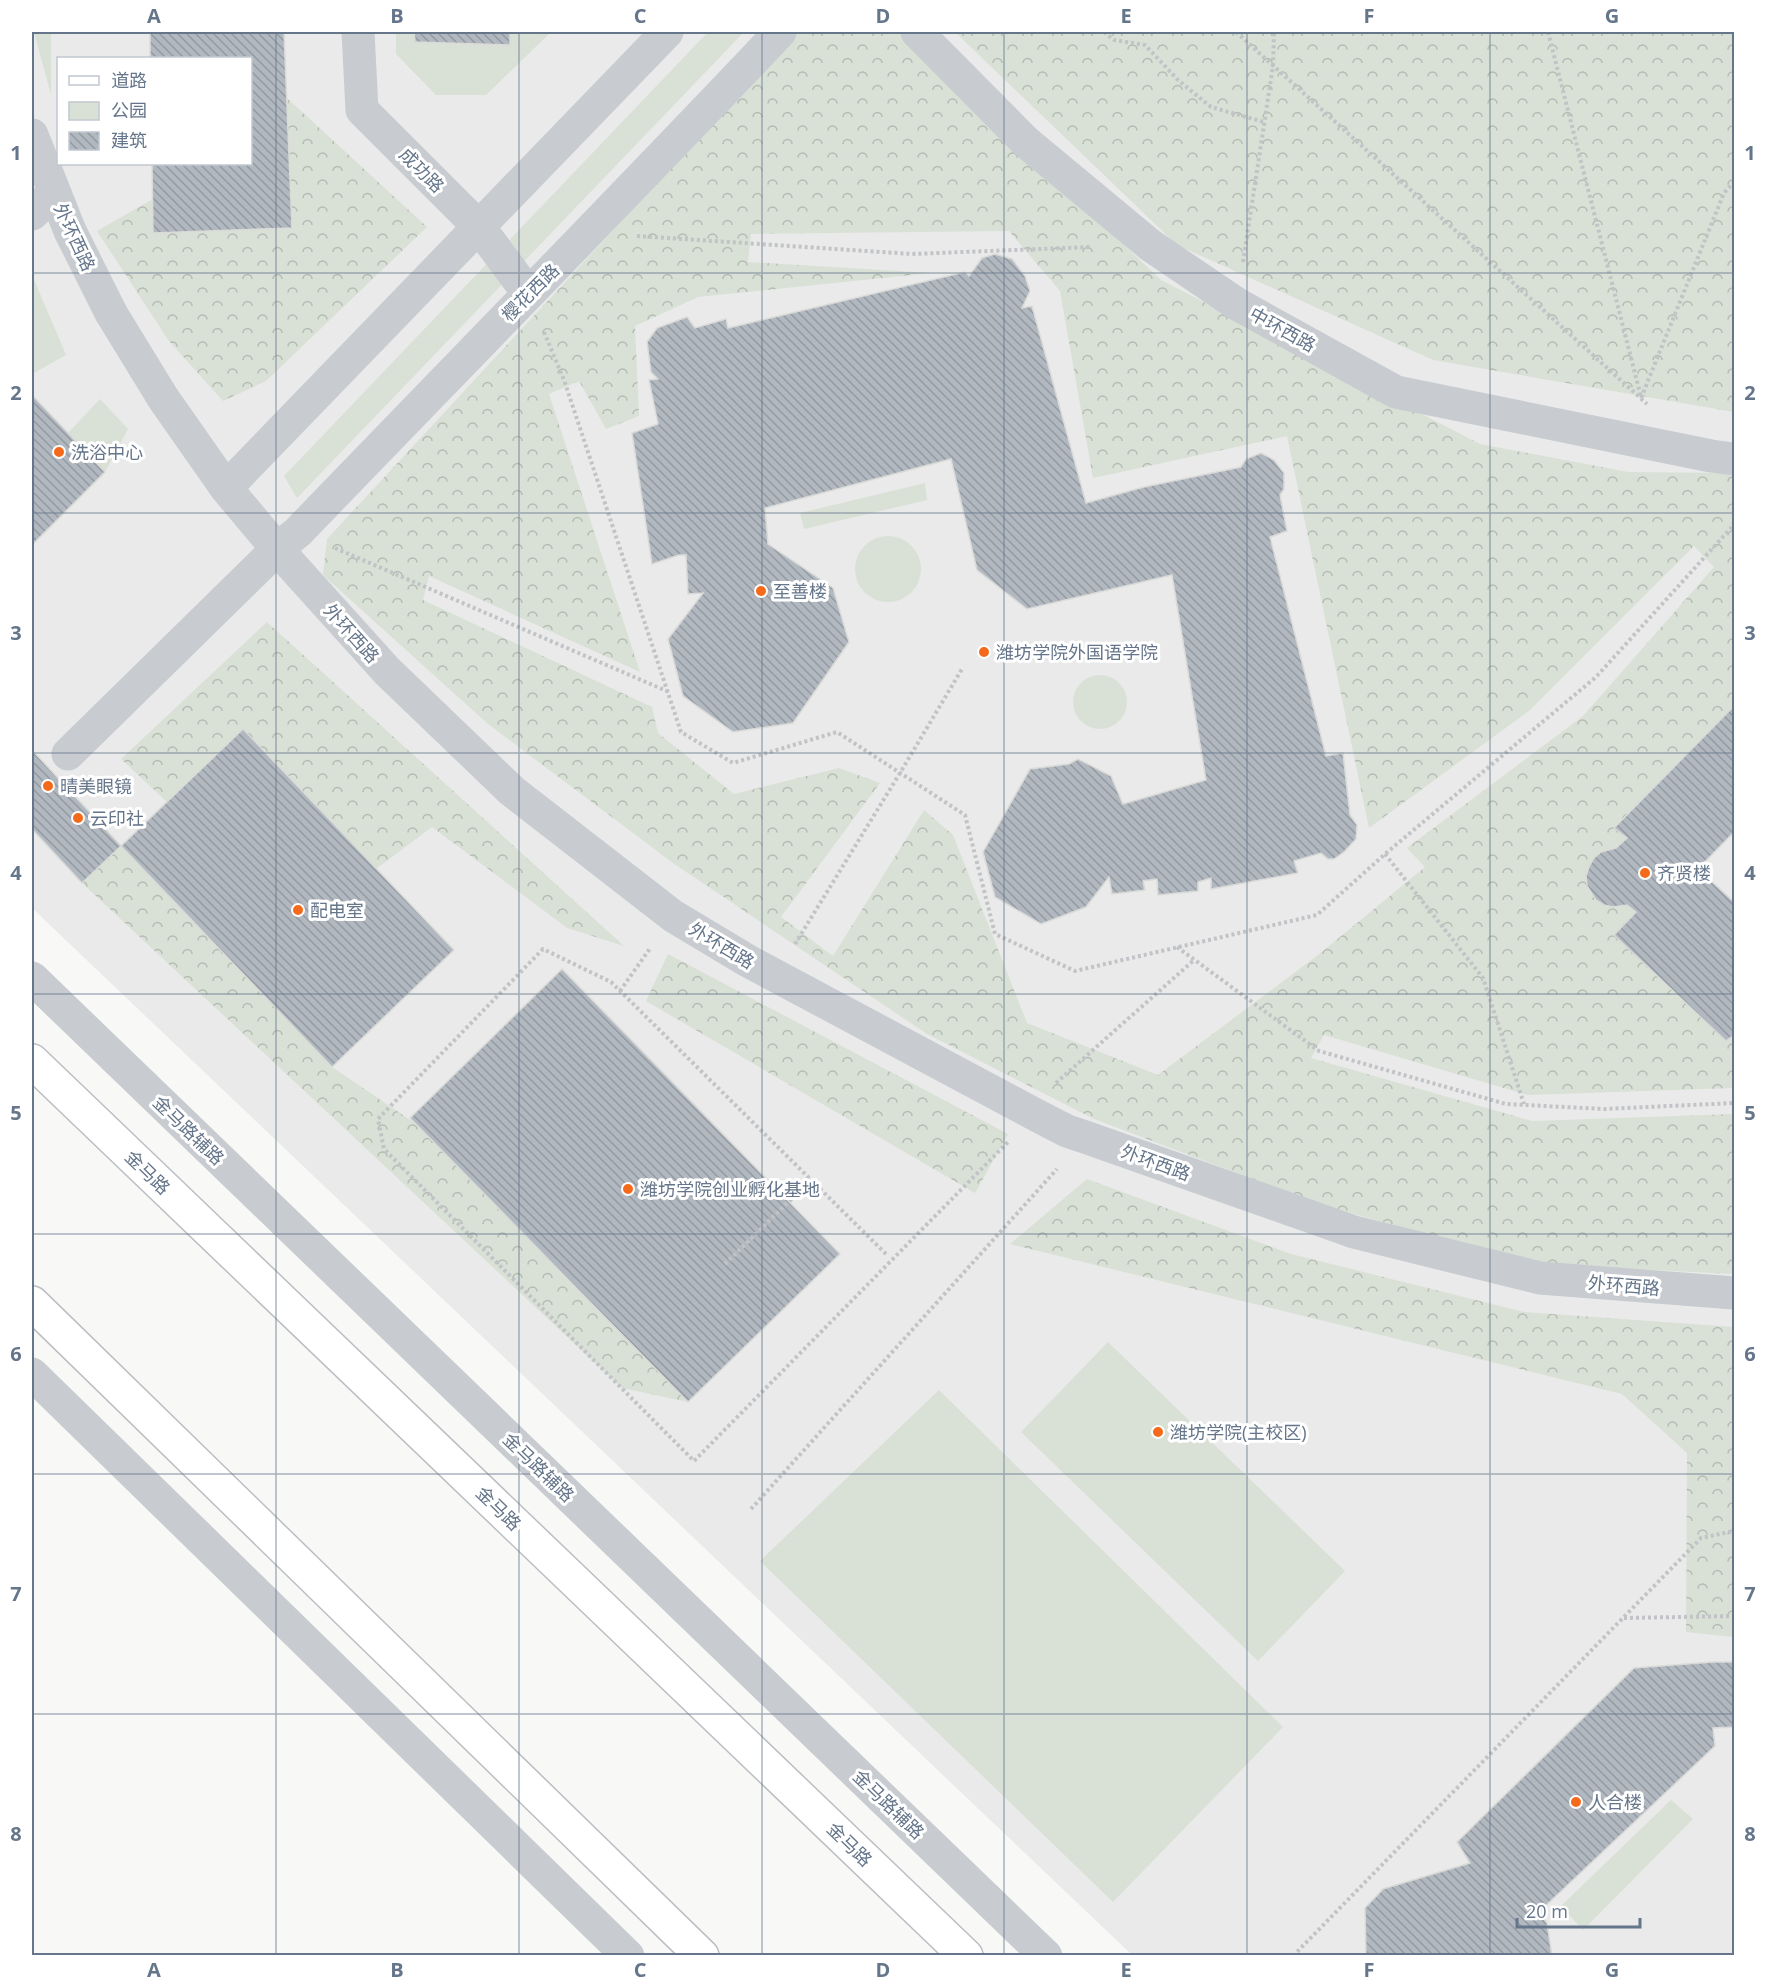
<svg xmlns="http://www.w3.org/2000/svg" width="1766" height="1987" viewBox="0 0 1766 1987" font-family="'Open Sans','Noto Sans SC',sans-serif">
  <style>
    .built { fill: #e9eae9; fill-rule: evenodd }
    .green { fill: #d9e1d6 }
    .forest { fill: url(#forest-crowns); fill-rule: evenodd }
    .building { fill: url(#building-back-hatch); stroke: #dadbd8; stroke-width: 1.5 }
    .lines { fill: none; stroke-linecap: round; stroke-linejoin: round }
    .major-casing { stroke: #bbbec3; stroke-width: 36 }
    .path { stroke: #c1c3c6; stroke-width: 4; stroke-dasharray: 3 3; stroke-linecap: butt }
    .minor { stroke: #c8cbd0; stroke-width: 33 }
    .major { stroke: #fff; stroke-width: 33 }
    .grid { fill: none; stroke: #65758a; stroke-width: 1.5; stroke-opacity: 0.55 }
    .poi-dot { fill: #f5691a; stroke: #fff; stroke-width: 2 }
    .labels { text-anchor: middle; dominant-baseline: central; stroke-width: 6; stroke-linejoin: round; paint-order: stroke }
    .street-label { font-size: 18px; fill: #65758a; stroke: #fff }
    .poi-label { font-size: 18px; fill: #65758a; stroke: #fff; text-anchor: start }
    .neatline { fill: none; stroke: #65758a; stroke-width: 2 }
    .grid-label { font-size: 20px; text-anchor: middle; font-weight: bold; fill: #65758a }
  </style>
  <defs>
    <pattern id="forest-crowns" width="20" height="18" patternUnits="userSpaceOnUse" patternTransform="scale(1.5)"><rect width="20" height="18" fill="#d9e1d6"/><path d="M2 6a3 3 0 1 1 6 0M12 15a3 3 0 1 1 6 0" fill="none" stroke="#b4bbb3"/></pattern>
    <pattern id="building-back-hatch" width="6" height="6" patternUnits="userSpaceOnUse" patternTransform="scale(1.5)"><rect width="6" height="6" fill="#b1b8c0"/><path d="M-1 5l2 2M0 0l6 6M5-1l2 2" fill="none" stroke="#949aa2"/></pattern>
  </defs>
  <rect width="100%" height="100%" fill="#f8f9f6"/>
  <path class="built" d="M 32,32 L 1734,32 L 1734,1955 L 1132,1955 L 32,908 ZM 58,58 L 250,58 L 250,164 L 58,164 Z"/>
  <g class="green">
    <path d="M 34,32 L 51,32 L 51,95 Z"/>
    <path d="M 396,32 L 414,32 L 415,42 L 510,45 L 510,32 L 551,32 L 486,95 L 436,95 L 396,54 Z"/>
    <path d="M 708,32 L 744,32 L 297,498 L 284,476 Z"/>
    <path d="M 32,275 L 66,355 L 32,374 Z"/>
    <path d="M 100,399 L 128,429 L 105,472 L 68,433 Z"/>
    <path d="M 925,483 L 927,500 L 804,529 L 800,513 Z"/>
    <circle cx="888" cy="569" r="33"/>
    <circle cx="1100" cy="702" r="27"/>
    <path d="M 1108,1342 L 1345,1571 L 1258,1661 L 1021,1432 Z"/>
    <path d="M 939,1390 L 1283,1727 L 1113,1902 L 760,1561 Z"/>
    <path d="M 1671,1800 L 1693,1819 L 1583,1930 L 1561,1906 Z"/>
  </g>
  <g class="forest">
    <path d="M 797,32 L 899,32 L 1161,280 L 1480,444 L 1628,472 L 1734,473 L 1734,707 L 1614,827 L 1627,838 C 1624,841 1620,846 1616,847 C 1606,852 1600,849 1592,861 C 1575,887 1599,913 1627,905 L 1636,912 L 1614,935 L 1726,1040 L 1734,1035 L 1734,1088 L 1528,1095 L 1324,1035 L 1311,1058 L 1532,1121 L 1734,1114 L 1734,1274 L 1531,1264 L 1319,1204 L 1094,1119 L 927,1034 L 673,863 L 488,724 L 323,575 L 327,539 ZM 1009,231 L 1060,291 L 1093,478 L 1287,436 L 1369,828 L 1530,710 L 1694,546 L 1714,567 L 1583,716 L 1407,848 L 1425,867 L 1318,955 L 1158,1075 L 1027,1023 L 953,835 L 924,810 L 833,956 L 781,917 L 880,783 L 839,768 L 734,794 L 658,733 L 652,707 L 423,600 L 429,576 L 640,672 L 549,394 L 579,381 L 606,429 L 639,416 L 635,326 L 698,297 L 931,273 L 748,262 L 751,234 Z"/>
    <path d="M 955,32 L 1734,32 L 1734,412 L 1433,360 L 1177,245 Z"/>
    <path d="M 287,98 L 427,227 L 266,381 L 223,401 L 169,341 L 97,231 L 153,199 L 153,233 L 292,228 Z"/>
    <path d="M 267,622 L 624,946 L 567,928 L 432,827 L 376,869 L 243,729 L 167,802 L 121,759 Z"/>
    <path d="M 121,846 L 332,1067 L 416,1124 L 688,1402 L 622,1388 L 82,883 Z"/>
    <path d="M 668,954 L 1008,1134 L 975,1193 L 646,1001 Z"/>
    <path d="M 1087,1179 L 1291,1254 L 1524,1312 L 1734,1327 L 1734,1637 L 1686,1632 L 1687,1453 L 1622,1394 L 1010,1244 Z"/>
  </g>
  <g class="building">
    <path d="M 150,32 L 284,32 L 292,228 L 153,233 L 152,164 L 250,164 L 250,58 L 150,58 Z"/>
    <path d="M 414,32 L 510,32 L 510,45 L 415,42 Z"/>
    <path d="M 995,254 L 1012,259 L 1025,276 L 1030,291 L 1022,308 L 1032,306 L 1086,503 L 1144,487 L 1241,467 L 1246,459 L 1261,453 L 1274,460 L 1284,473 L 1284,489 L 1280,495 L 1287,531 L 1270,537 L 1326,756 L 1343,753 L 1350,815 L 1357,825 L 1356,839 L 1344,852 L 1334,859 L 1328,859 L 1321,853 L 1294,861 L 1298,873 L 1211,889 L 1211,878 L 1198,882 L 1198,891 L 1158,895 L 1157,879 L 1143,881 L 1145,890 L 1112,894 L 1109,877 L 1086,907 L 1041,924 L 995,897 L 983,852 L 1030,769 L 1069,764 L 1078,759 L 1111,776 L 1123,804 L 1206,780 L 1172,575 L 1027,609 L 977,570 L 951,459 L 765,508 L 768,544 L 833,588 L 849,642 L 793,723 L 733,732 L 683,696 L 668,639 L 703,593 L 688,594 L 686,555 L 679,555 L 652,564 L 632,433 L 658,424 L 649,380 L 658,379 L 651,372 L 647,342 L 657,328 L 687,317 L 695,328 L 726,319 L 728,328 L 965,272 L 969,276 L 982,258 Z"/>
    <path d="M 32,395 L 105,472 L 32,545 Z"/>
    <path d="M 1734,706 L 1734,832 L 1698,869 L 1734,902 L 1734,1035 L 1726,1041 L 1614,935 L 1636,912 L 1627,905 L 1613,907 L 1604,905 L 1596,900 L 1587,886 L 1586,876 L 1589,867 L 1594,858 L 1601,852 L 1616,848 L 1627,838 L 1614,828 Z"/>
    <path d="M 243,729 L 454,950 L 332,1067 L 121,846 Z"/>
    <path d="M 32,750 L 121,846 L 82,883 L 32,829 Z"/>
    <path d="M 562,969 L 840,1254 L 688,1402 L 410,1118 Z"/>
    <path d="M 1713,1662 L 1734,1662 L 1734,1727 L 1713,1728 L 1715,1746 L 1539,1912 L 1547,1923 L 1552,1956 L 1366,1956 L 1365,1908 L 1383,1889 L 1470,1863 L 1457,1842 L 1634,1668 Z"/>
  </g>
  <g class="lines">
    <defs>
      <g id="major">
        <path d="M 32,1061 L 966,1956"/>
        <path d="M 32,1303 L 702,1956"/>
      </g>
    </defs>
    <use href="#major" class="major-casing"/>
    <g class="path">
      <path d="M 1104,32 L 1114,40 L 1145,45 L 1178,80 L 1211,107 L 1264,122"/>
      <path d="M 1236,32 L 1647,404"/>
      <path d="M 1548,32 L 1641,397"/>
      <path d="M 637,236 L 912,254 L 1091,247"/>
      <path d="M 1243,262 L 1273,66 L 1274,32"/>
      <path d="M 544,332 L 564,380 L 681,732 L 733,763 L 837,732 L 965,815 L 995,934 L 1075,971 L 1317,915 L 1385,854 L 1596,677 L 1731,528 L 1734,522"/>
      <path d="M 1641,398 L 1724,193 L 1734,182"/>
      <path d="M 335,548 L 669,692"/>
      <path d="M 1385,854 L 1483,978 L 1524,1104"/>
      <path d="M 795,944 L 900,773 L 962,669"/>
      <path d="M 1177,947 L 1319,1051 L 1506,1104 L 1604,1109 L 1734,1103"/>
      <path d="M 620,991 L 651,947"/>
      <path d="M 1056,1083 L 1194,960"/>
      <path d="M 886,1254 L 611,982 L 543,949 L 378,1119 L 384,1149 L 694,1461 L 1008,1142"/>
      <path d="M 725,1264 L 811,1180"/>
      <path d="M 751,1509 L 1057,1169"/>
      <path d="M 1624,1618 L 1734,1616"/>
      <path d="M 1293,1956 L 1701,1538 L 1734,1531"/>
    </g>
    <g class="minor">
      <path d="M 358,32 L 362,110 L 479,227 L 528,293"/>
      <path d="M 917,32 L 1026,142 L 1150,245 L 1237,304 L 1396,392 L 1711,456 L 1734,459"/>
      <path d="M 32,135 L 70,231 L 111,313 L 163,398 L 226,488 L 277,549 L 387,671 L 512,791 L 673,916 L 748,961 L 1036,1115 L 1067,1131 L 1085,1137 L 1354,1232 L 1540,1278 L 1734,1293"/>
      <path d="M 32,214 L 54,193"/>
      <path d="M 226,488 L 667,32"/>
      <path d="M 68,754 L 277,549 L 298,532 C 459,365 621,200 780,32"/>
      <path d="M 32,978 L 1046,1956"/>
      <path d="M 32,1374 L 628,1956"/>
    </g>
    <use href="#major" class="major"/>
  </g>
  <path class="grid" d="M 276,32 L 276,1956M 519,32 L 519,1956M 762,32 L 762,1956M 1004,32 L 1004,1956M 1247,32 L 1247,1956M 1490,32 L 1490,1956M 32,273 L 1734,273M 32,513 L 1734,513M 32,753 L 1734,753M 32,994 L 1734,994M 32,1234 L 1734,1234M 32,1474 L 1734,1474M 32,1714 L 1734,1714"/>
  <g class="poi-dot">
    <circle cx="59" cy="452" r="6"/>
    <circle cx="761" cy="591" r="6"/>
    <circle cx="984" cy="652" r="6"/>
    <circle cx="48" cy="786" r="6"/>
    <circle cx="78" cy="818" r="6"/>
    <circle cx="1645" cy="873" r="6"/>
    <circle cx="298" cy="910" r="6"/>
    <circle cx="628" cy="1189" r="6"/>
    <circle cx="1158" cy="1432" r="6"/>
    <circle cx="1576" cy="1802" r="6"/>
  </g>
  <g class="labels">
    <g class="street-label">
      <text transform="translate(422 170) rotate(45)">成功路</text>
      <text transform="translate(75 237) rotate(65)">外环西路</text>
      <text transform="translate(530 292) rotate(-45)">樱花西路</text>
      <text transform="translate(1283 329) rotate(29)">中环西路</text>
      <text transform="translate(352 633) rotate(48)">外环西路</text>
      <text transform="translate(722 945) rotate(31)">外环西路</text>
      <text transform="translate(189 1130) rotate(44)">金马路辅路</text>
      <text transform="translate(1156 1162) rotate(20)">外环西路</text>
      <text transform="translate(148 1172) rotate(44)">金马路</text>
      <text transform="translate(1624 1285) rotate(5)">外环西路</text>
      <text transform="translate(539 1467) rotate(44)">金马路辅路</text>
      <text transform="translate(499 1508) rotate(44)">金马路</text>
      <text transform="translate(889 1804) rotate(44)">金马路辅路</text>
      <text transform="translate(850 1844) rotate(44)">金马路</text>
    </g>
    <g class="poi-label">
      <text x="71" y="452">洗浴中心</text>
      <text x="773" y="591">至善楼</text>
      <text x="996" y="652">潍坊学院外国语学院</text>
      <text x="60" y="786">晴美眼镜</text>
      <text x="90" y="818">云印社</text>
      <text x="1657" y="873">齐贤楼</text>
      <text x="310" y="910">配电室</text>
      <text x="640" y="1189">潍坊学院创业孵化基地</text>
      <text x="1170" y="1432">潍坊学院(主校区)</text>
      <text x="1588" y="1802">人合楼</text>
    </g>
  </g>
  <rect width="1766" height="1987" fill="none" stroke="#ffffff" stroke-width="66"/>
  <rect x="57" y="57" width="195" height="108" fill="#ffffff" stroke="#c1c8d0" stroke-width="1.5"/>
  <rect x="69" y="76" width="30" height="9" fill="#ffffff" stroke="#c1c8d0" stroke-width="1.5"/>
  <text x="111" y="87" font-size="18" fill="#65758a">道路</text>
  <rect x="69" y="102" width="30" height="18" fill="#d9e1d6" stroke="#c1c8d0" stroke-width="1.5"/>
  <text x="111" y="117" font-size="18" fill="#65758a">公园</text>
  <rect x="69" y="132" width="30" height="18" fill="url(#building-back-hatch)" stroke="#c1c8d0" stroke-width="1.5"/>
  <text x="111" y="147" font-size="18" fill="#65758a">建筑</text>
  <path d="M1517 1918v9h123v-9" fill="none" stroke="#65758a" stroke-width="3"/>
  <text x="1526" y="1918" font-size="18" fill="#65758a" stroke="#ffffff" stroke-width="4.5" paint-order="stroke">20 m</text>
  <rect x="33" y="33" width="1700" height="1921" class="neatline"/>
  <g class="grid-label">
    <text x="154" y="23">A</text>
    <text x="397" y="23">B</text>
    <text x="640" y="23">C</text>
    <text x="883" y="23">D</text>
    <text x="1126" y="23">E</text>
    <text x="1369" y="23">F</text>
    <text x="1612" y="23">G</text>
    <text x="16" y="160">1</text>
    <text x="1750" y="160">1</text>
    <text x="16" y="400">2</text>
    <text x="1750" y="400">2</text>
    <text x="16" y="640">3</text>
    <text x="1750" y="640">3</text>
    <text x="16" y="880">4</text>
    <text x="1750" y="880">4</text>
    <text x="16" y="1120">5</text>
    <text x="1750" y="1120">5</text>
    <text x="16" y="1361">6</text>
    <text x="1750" y="1361">6</text>
    <text x="16" y="1601">7</text>
    <text x="1750" y="1601">7</text>
    <text x="16" y="1841">8</text>
    <text x="1750" y="1841">8</text>
    <text x="154" y="1977">A</text>
    <text x="397" y="1977">B</text>
    <text x="640" y="1977">C</text>
    <text x="883" y="1977">D</text>
    <text x="1126" y="1977">E</text>
    <text x="1369" y="1977">F</text>
    <text x="1612" y="1977">G</text>
  </g>
</svg>
